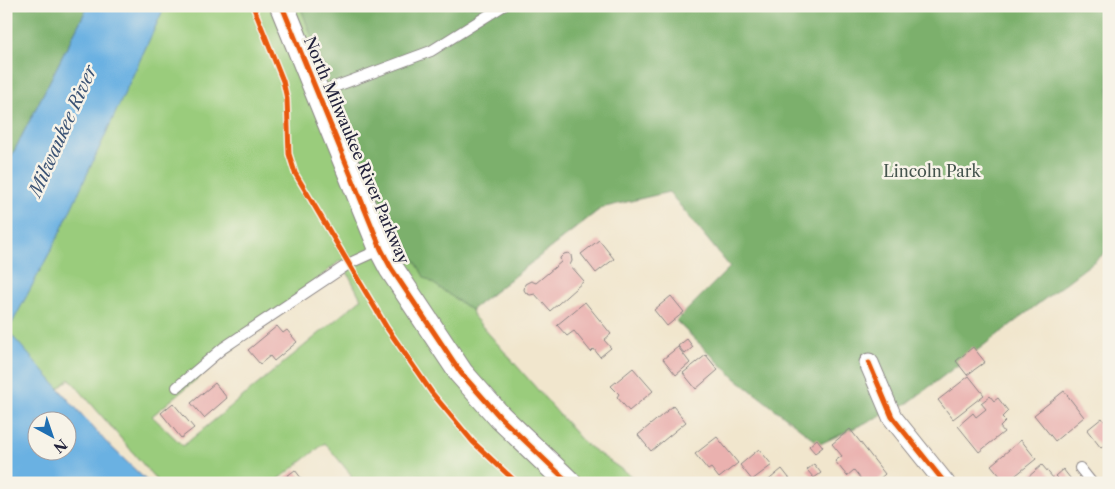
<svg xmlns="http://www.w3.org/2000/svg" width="1115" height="489" viewBox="0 0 1115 489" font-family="'Libre Caslon Text',serif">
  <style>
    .green { fill: #9acc7c; stroke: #5e775c; fill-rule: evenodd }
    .forest { fill: #7bb06c; stroke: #4e6954 }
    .water { fill: #6bb1e2; stroke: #466a8e; fill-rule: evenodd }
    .building { fill: #eab1af }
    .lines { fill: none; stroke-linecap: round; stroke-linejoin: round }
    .service-casing { stroke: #8a8484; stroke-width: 12 }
    .minor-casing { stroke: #8a8484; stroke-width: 21 }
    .tertiary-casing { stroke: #8a8484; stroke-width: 26 }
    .service { stroke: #fff; stroke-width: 10 }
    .minor { stroke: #fff; stroke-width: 19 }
    .tertiary { stroke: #fff; stroke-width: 24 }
    .cycleway-casing { stroke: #f7f3e8; stroke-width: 8 }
    .cycleway { stroke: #e8590c; stroke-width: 5 }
    .labels { text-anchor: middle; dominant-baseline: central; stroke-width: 5; stroke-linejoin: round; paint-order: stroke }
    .street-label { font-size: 16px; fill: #22223b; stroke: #f7f3e8 }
    .park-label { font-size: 16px; fill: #46554e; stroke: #f7f3e8 }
    .water-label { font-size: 18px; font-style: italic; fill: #3c5475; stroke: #f7f3e8 }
  </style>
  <rect width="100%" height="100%" fill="#f7f3e8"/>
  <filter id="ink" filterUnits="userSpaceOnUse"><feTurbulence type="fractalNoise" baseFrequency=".02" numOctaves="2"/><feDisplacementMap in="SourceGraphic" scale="10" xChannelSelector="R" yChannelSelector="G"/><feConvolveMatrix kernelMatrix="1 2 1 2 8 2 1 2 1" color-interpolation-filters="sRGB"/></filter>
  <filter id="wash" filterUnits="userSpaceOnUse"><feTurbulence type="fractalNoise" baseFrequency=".0096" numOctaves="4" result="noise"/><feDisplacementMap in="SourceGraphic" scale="20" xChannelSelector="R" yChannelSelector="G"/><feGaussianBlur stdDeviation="1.12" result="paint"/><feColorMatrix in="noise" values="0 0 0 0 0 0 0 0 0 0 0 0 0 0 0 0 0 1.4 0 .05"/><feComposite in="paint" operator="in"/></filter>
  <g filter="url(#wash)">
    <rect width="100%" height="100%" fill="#f1e6cd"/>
    <path class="green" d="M 6,6 L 1109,6 L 1109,242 L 908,403 L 753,212 L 710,123 L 471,310 L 475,318 L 585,444 L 641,483 L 344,483 L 352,476 L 325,443 L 274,483 L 159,483 L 70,379 L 59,388 L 126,483 L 6,483 ZM 341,260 L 361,299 L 183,446 L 152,416 ZM 38,422 L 68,422 L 68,452 L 38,452 Z"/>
    <g class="forest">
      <path d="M 6,6 L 88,6 L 6,167 Z"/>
      <path d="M 300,6 L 1109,6 L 1109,250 L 908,403 L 820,444 L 735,378 L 676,321 L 730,267 L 669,192 L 601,208 L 471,310 L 424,277 L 355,149 Z"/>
    </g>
    <path class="water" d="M 88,6 L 165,6 L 58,237 L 8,331 L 105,441 L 149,483 L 6,483 L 6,167 ZM 38,422 L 68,422 L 68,452 L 38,452 Z"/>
    <g id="blocks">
      <g class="building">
        <path d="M 599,240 L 614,259 L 596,273 L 581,254 Z"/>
        <path d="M 568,253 L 571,255 L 572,261 L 570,265 L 584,281 L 550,311 L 535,294 L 530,295 L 526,293 L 524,290 L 525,284 L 531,281 L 536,283 L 561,262 L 560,258 L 564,254 Z"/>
        <path d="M 671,296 L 684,312 L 667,326 L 654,310 Z"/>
        <path d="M 585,302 L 611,334 L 604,340 L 611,348 L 600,357 L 594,349 L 591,352 L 574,331 L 567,336 L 557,325 Z"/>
        <path d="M 277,326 L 283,333 L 287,330 L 297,342 L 274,361 L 270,356 L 260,364 L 248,350 Z"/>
        <path d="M 687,339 L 693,347 L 685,354 L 678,346 Z"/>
        <path d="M 678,347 L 690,363 L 676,375 L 663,359 Z"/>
        <path d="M 973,347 L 985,362 L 967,375 L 956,361 Z"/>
        <path d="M 706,355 L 718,370 L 696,389 L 683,373 Z"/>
        <path d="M 633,368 L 653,391 L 629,411 L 617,397 L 619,394 L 611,386 Z"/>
        <path d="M 969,376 L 984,395 L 953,419 L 938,400 Z"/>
        <path d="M 215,383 L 227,398 L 204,418 L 191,403 Z"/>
        <path d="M 1064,391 L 1084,417 L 1055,441 L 1034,415 Z"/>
        <path d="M 990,396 L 994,401 L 998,398 L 1008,411 L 1002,417 L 1006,421 L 1000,427 L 1004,432 L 979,452 L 958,426 L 973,413 L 976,417 L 986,409 L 981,403 Z"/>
        <path d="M 173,403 L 194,428 L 181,438 L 161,413 Z"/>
        <path d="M 673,406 L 686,422 L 651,451 L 638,435 Z"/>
        <path d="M 1102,418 L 1109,427 L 1109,442 L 1101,448 L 1087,430 Z"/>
        <path d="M 850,429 L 885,474 L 875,483 L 864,483 L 854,470 L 847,476 L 835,461 L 842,456 L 832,444 Z"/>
        <path d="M 717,437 L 738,463 L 719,478 L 711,468 L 708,470 L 695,454 Z"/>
        <path d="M 817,439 L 823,447 L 815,453 L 809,446 Z"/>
        <path d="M 1021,440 L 1036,459 L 1006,483 L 991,465 Z"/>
        <path d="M 759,449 L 772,465 L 752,480 L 740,465 Z"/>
        <path d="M 814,464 L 821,473 L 814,478 L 807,470 Z"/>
        <path d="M 1042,465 L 1054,479 L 1050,483 L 1031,483 L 1027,478 Z"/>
        <path d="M 782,469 L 793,483 L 765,483 Z"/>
        <path d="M 1063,469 L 1074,483 L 1054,483 L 1058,479 L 1055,476 Z"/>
        <path d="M 295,470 L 305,483 L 286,483 L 283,479 Z"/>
      </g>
    </g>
  </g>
  <g filter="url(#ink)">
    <use href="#blocks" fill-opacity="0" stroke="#8a8484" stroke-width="1"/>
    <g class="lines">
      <defs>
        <g id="service">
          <path d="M 318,93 L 431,51 L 503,6"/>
          <path d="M 177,387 L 223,348 L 350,263 L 381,249"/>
          <path d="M 1080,468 L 1092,483"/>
        </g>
        <path id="minor" d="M 869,363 L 892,417 L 945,483"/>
        <path id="tertiary" d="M 282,6 L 381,249 L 391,268 L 461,373 L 500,417 L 569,483"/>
      </defs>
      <use href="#service" class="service-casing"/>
      <use href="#minor" class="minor-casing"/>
      <use href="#tertiary" class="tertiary-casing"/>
      <use href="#service" class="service"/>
      <use href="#minor" class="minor"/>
      <use href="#tertiary" class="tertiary"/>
      <defs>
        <g id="cycleway">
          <path d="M 253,6 L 283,81 L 287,99 L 289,154 L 295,173 L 387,328 L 432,393 L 473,442 L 517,483"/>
          <path d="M 282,6 L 381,249 L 391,268 L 461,373 L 500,417 L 569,483"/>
          <path d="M 869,363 L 892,417 L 945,483"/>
        </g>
      </defs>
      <use href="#cycleway" class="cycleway-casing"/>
      <use href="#cycleway" class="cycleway"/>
    </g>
  </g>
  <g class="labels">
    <g class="street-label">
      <text transform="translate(357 150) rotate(67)">North Milwaukee River Parkway</text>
    </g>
    <g class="park-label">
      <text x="932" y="171">Lincoln Park</text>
    </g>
    <g class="water-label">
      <text transform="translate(63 131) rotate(-66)">Milwaukee River</text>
    </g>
  </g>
  <rect width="1115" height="489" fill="none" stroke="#f7f3e8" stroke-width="25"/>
  <g transform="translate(52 436) rotate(140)"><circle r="24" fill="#f7f3e8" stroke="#a29fa3"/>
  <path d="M0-4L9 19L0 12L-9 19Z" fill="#1f6fb2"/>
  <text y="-8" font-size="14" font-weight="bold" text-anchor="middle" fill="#22223b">N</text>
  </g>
</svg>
